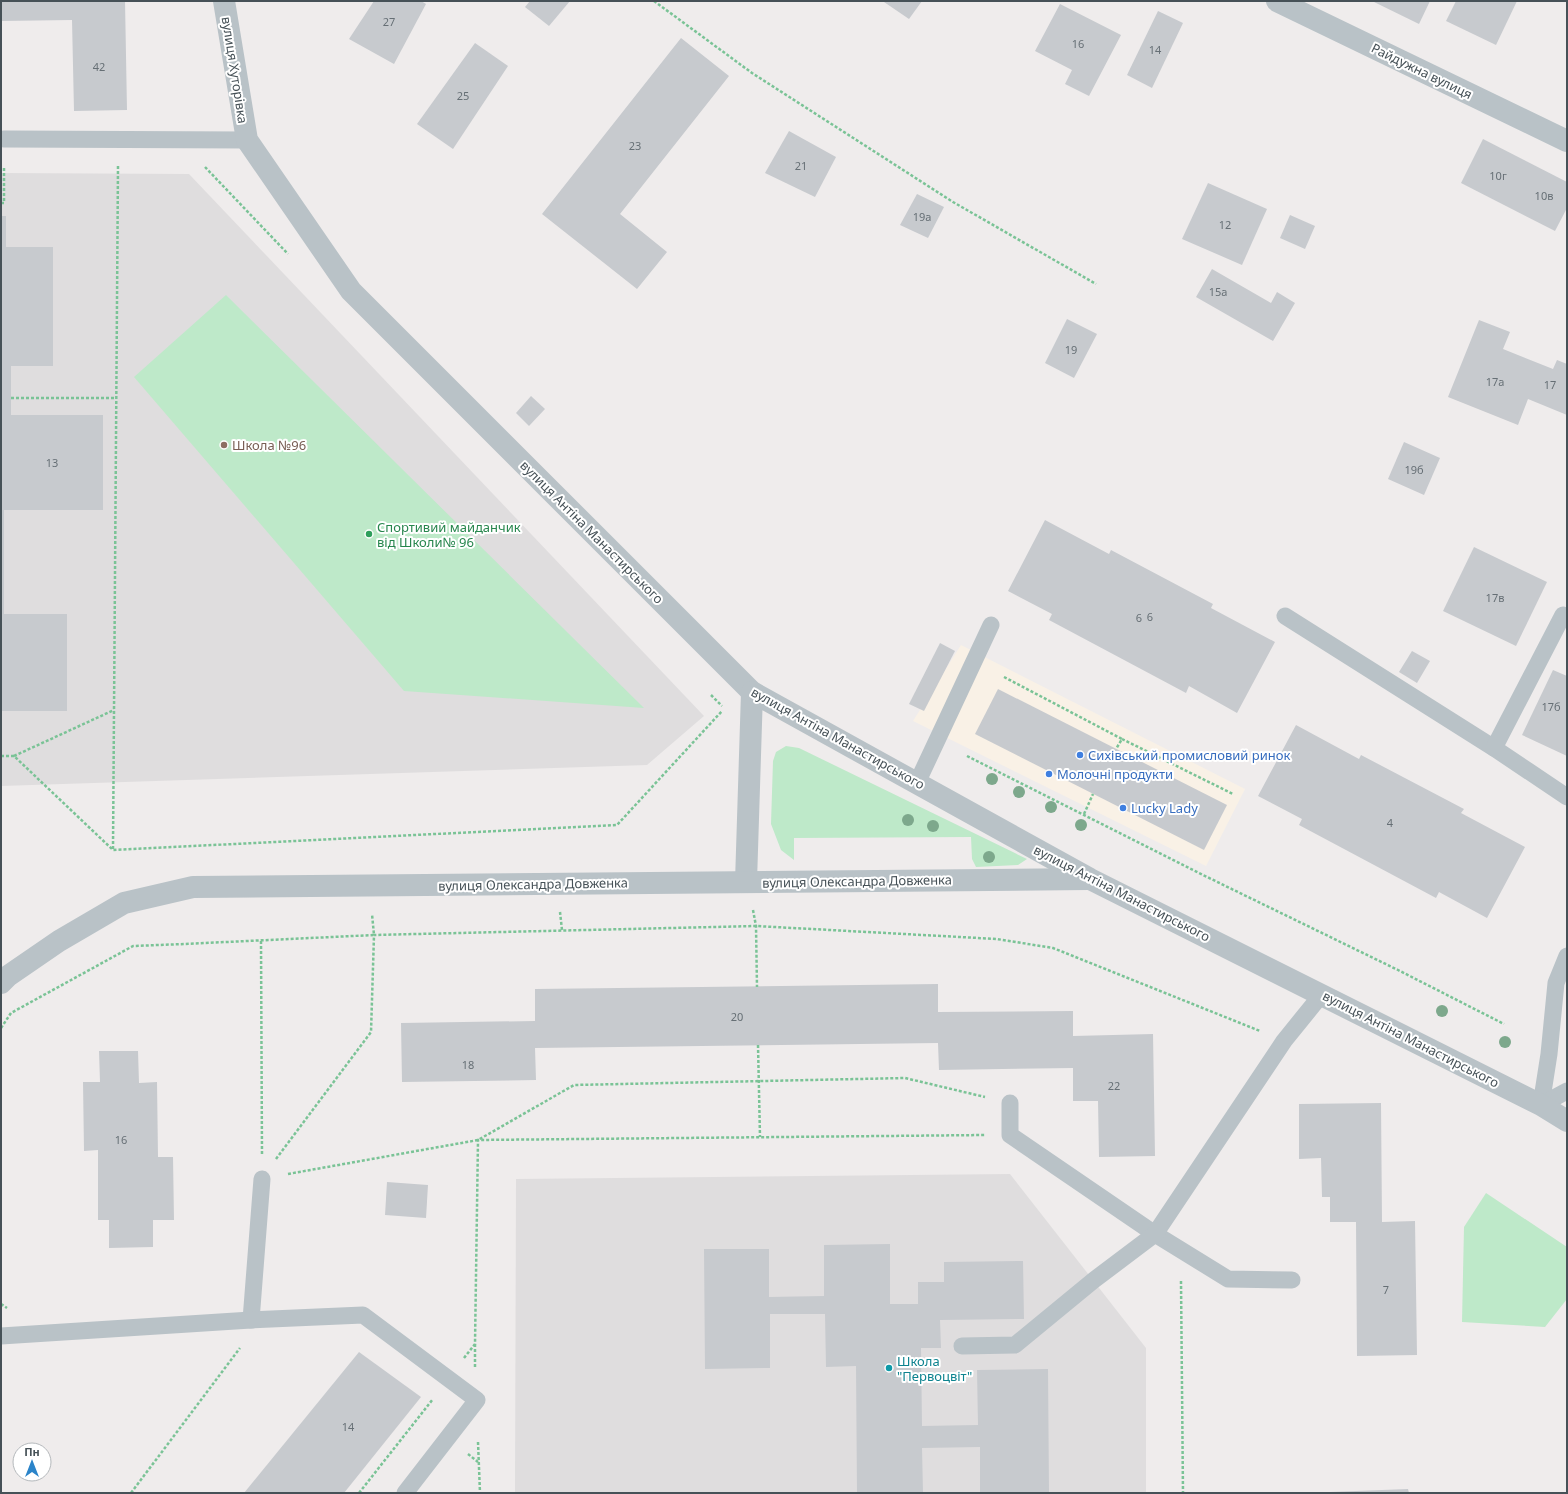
<svg xmlns="http://www.w3.org/2000/svg" width="1568" height="1494" viewBox="0 0 1568 1494" font-family="'Noto Sans',sans-serif">
  <style>
    .commercial { fill: #f9f1e6 }
    .education { fill: #dfddde }
    .green { fill: #bee9c9 }
    .building { fill: #c7cace }
    .lines { fill: none; stroke-linecap: round; stroke-linejoin: round }
    .path { stroke: #7ac396; stroke-width: 2.5; stroke-dasharray: 3 2; stroke-linecap: butt }
    .service { stroke: #b9c2c7; stroke-width: 17 }
    .minor { stroke: #b9c2c7; stroke-width: 22 }
    .tree { fill: #7da88c }
    .education-dot { fill: #8d6e63; stroke: #fff; stroke-width: 1.5 }
    .leisure-dot { fill: #2e9e5b; stroke: #fff; stroke-width: 1.5 }
    .shop-dot { fill: #3f7fe0; stroke: #fff; stroke-width: 1.5 }
    .culture-dot { fill: #0f9aa8; stroke: #fff; stroke-width: 1.5 }
    .labels { text-anchor: middle; dominant-baseline: central; stroke-width: 4; stroke-linejoin: round; paint-order: stroke }
    .number-label { font-size: 11px; fill: #666f75 }
    .street-label { font-size: 13px; fill: #465157; stroke: #fff }
    .education-label { font-size: 13px; fill: #785e54; stroke: #fff; text-anchor: start }
    .leisure-label { font-size: 13px; fill: #27864d; stroke: #fff; text-anchor: start }
    .shop-label { font-size: 13px; fill: #366cbe; stroke: #fff; text-anchor: start }
    .culture-label { font-size: 13px; fill: #0d838f; stroke: #fff; text-anchor: start }
  </style>
  <rect width="100%" height="100%" fill="#efecec"/>
  <path class="commercial" d="M 961,645 L 1245,789 L 1206,866 L 913,721 Z"/>
  <g class="education">
    <path d="M 1,173 L 189,174 L 704,716 L 647,765 L 1,786 Z"/>
    <path d="M 1010,1174 L 1146,1348 L 1146,1493 L 515,1493 L 516,1179 Z"/>
  </g>
  <g class="green">
    <path d="M 226,295 L 644,708 L 404,691 L 134,377 Z"/>
    <path d="M 786,746 L 799,748 L 1027,859 L 1018,865 L 976,867 L 972,859 L 971,837 L 794,838 L 794,860 L 781,850 L 771,824 L 773,761 L 776,752 Z"/>
    <path d="M 1486,1193 L 1567,1247 L 1567,1299 L 1545,1327 L 1462,1322 L 1464,1227 Z"/>
  </g>
  <g class="building">
    <path d="M 1,1 L 125,1 L 127,110 L 74,111 L 72,20 L 1,21 Z"/>
    <path d="M 374,1 L 421,1 L 426,4 L 394,64 L 349,39 Z"/>
    <path d="M 530,1 L 570,1 L 549,26 L 525,7 Z"/>
    <path d="M 885,1 L 922,1 L 909,19 L 884,2 Z"/>
    <path d="M 1372,1 L 1430,1 L 1419,24 Z"/>
    <path d="M 1456,1 L 1517,1 L 1496,45 L 1446,21 Z"/>
    <path d="M 1060,4 L 1121,35 L 1089,96 L 1065,84 L 1072,70 L 1035,51 Z"/>
    <path d="M 1158,11 L 1183,23 L 1152,88 L 1127,75 Z"/>
    <path d="M 681,38 L 729,76 L 620,214 L 667,252 L 637,289 L 542,214 Z"/>
    <path d="M 475,43 L 508,66 L 453,149 L 417,124 Z"/>
    <path d="M 789,131 L 836,157 L 815,197 L 765,173 Z"/>
    <path d="M 1483,139 L 1567,182 L 1567,208 L 1555,231 L 1461,183 Z"/>
    <path d="M 1208,183 L 1267,209 L 1242,265 L 1182,239 Z"/>
    <path d="M 917,194 L 944,207 L 928,238 L 900,225 Z"/>
    <path d="M 1290,215 L 1315,226 L 1305,249 L 1280,238 Z"/>
    <path d="M 1,216 L 6,216 L 6,247 L 53,247 L 53,366 L 11,366 L 11,415 L 103,415 L 103,510 L 4,510 L 4,614 L 67,614 L 67,711 L 1,711 Z"/>
    <path d="M 1212,269 L 1271,303 L 1277,292 L 1295,303 L 1273,341 L 1196,297 Z"/>
    <path d="M 1067,319 L 1097,334 L 1074,378 L 1045,363 Z"/>
    <path d="M 1479,320 L 1510,332 L 1503,349 L 1553,369 L 1557,360 L 1567,364 L 1567,415 L 1528,399 L 1518,425 L 1448,397 Z"/>
    <path d="M 531,396 L 545,409 L 529,426 L 516,413 Z"/>
    <path d="M 1404,442 L 1440,458 L 1424,495 L 1388,479 Z"/>
    <path d="M 1045,520 L 1109,554 L 1111,550 L 1213,604 L 1211,608 L 1275,642 L 1237,713 L 1189,686 L 1186,693 L 1049,620 L 1052,614 L 1008,591 Z"/>
    <path d="M 1474,547 L 1547,582 L 1516,646 L 1443,611 Z"/>
    <path d="M 940,643 L 955,651 L 924,711 L 909,704 Z"/>
    <path d="M 1412,651 L 1430,661 L 1417,683 L 1399,672 Z"/>
    <path d="M 1553,670 L 1567,676 L 1567,756 L 1522,735 Z"/>
    <path d="M 998,689 L 1227,805 L 1204,850 L 975,734 Z"/>
    <path d="M 1296,725 L 1359,759 L 1361,755 L 1464,809 L 1461,813 L 1525,847 L 1487,918 L 1439,892 L 1436,898 L 1299,825 L 1302,819 L 1258,796 Z"/>
    <path d="M 938,984 L 938,1012 L 1073,1011 L 1073,1036 L 1153,1034 L 1155,1156 L 1099,1157 L 1098,1101 L 1073,1101 L 1073,1068 L 939,1070 L 938,1043 L 535,1048 L 536,1080 L 402,1082 L 401,1023 L 535,1021 L 535,989 Z"/>
    <path d="M 99,1051 L 138,1051 L 139,1083 L 157,1082 L 158,1157 L 173,1157 L 174,1220 L 153,1220 L 153,1247 L 109,1248 L 109,1220 L 98,1220 L 98,1150 L 84,1151 L 83,1082 L 100,1082 Z"/>
    <path d="M 1381,1103 L 1382,1222 L 1415,1221 L 1417,1355 L 1357,1356 L 1356,1222 L 1330,1222 L 1330,1197 L 1322,1197 L 1321,1158 L 1299,1159 L 1299,1104 Z"/>
    <path d="M 387,1182 L 428,1185 L 426,1218 L 385,1215 Z"/>
    <path d="M 890,1244 L 890,1304 L 918,1304 L 918,1282 L 944,1282 L 944,1262 L 1023,1261 L 1024,1319 L 940,1320 L 941,1348 L 921,1348 L 922,1426 L 978,1425 L 977,1370 L 1048,1369 L 1049,1493 L 980,1493 L 980,1447 L 922,1448 L 923,1493 L 857,1493 L 856,1366 L 826,1367 L 825,1314 L 770,1314 L 770,1368 L 705,1369 L 704,1249 L 769,1249 L 769,1297 L 824,1296 L 824,1245 Z"/>
    <path d="M 359,1352 L 421,1397 L 344,1493 L 244,1493 Z"/>
    <path d="M 1408,1489 L 1409,1493 L 1330,1493 L 1330,1492 Z"/>
  </g>
  <g class="lines">
    <g class="path">
      <path d="M 654,1 L 752,73 L 953,202 L 1096,284"/>
      <path d="M 205,167 L 288,254"/>
      <path d="M 1,203 L 4,203 L 4,166"/>
      <path d="M 11,398 L 116,398"/>
      <path d="M 1004,677 L 1122,739 L 1116,749"/>
      <path d="M 711,695 L 722,706"/>
      <path d="M 1122,739 L 1233,794"/>
      <path d="M 1,756 L 14,756 L 113,850 L 617,825 L 722,711"/>
      <path d="M 14,756 L 114,710"/>
      <path d="M 967,756 L 1203,875 L 1398,970 L 1504,1024"/>
      <path d="M 1084,814 L 1093,794"/>
      <path d="M 113,849 L 118,166"/>
      <path d="M 753,910 L 756,926 L 757,987"/>
      <path d="M 560,912 L 562,930"/>
      <path d="M 261,941 L 262,1155"/>
      <path d="M 1,1028 L 11,1013 L 133,946 L 184,944 L 374,935 L 372,914"/>
      <path d="M 758,1045 L 760,1137"/>
      <path d="M 276,1159 L 371,1032 L 374,935 L 756,926 L 997,939 L 1053,948 L 1260,1031"/>
      <path d="M 288,1174 L 478,1140 L 574,1085 L 905,1078 L 985,1097"/>
      <path d="M 1181,1281 L 1183,1493"/>
      <path d="M 1,1304 L 7,1308"/>
      <path d="M 475,1344 L 475,1367"/>
      <path d="M 464,1358 L 475,1344 L 478,1140 L 985,1135"/>
      <path d="M 478,1442 L 480,1493"/>
      <path d="M 468,1454 L 478,1462"/>
      <path d="M 131,1493 L 240,1348"/>
      <path d="M 359,1493 L 433,1399"/>
    </g>
    <g class="service">
      <path d="M 4,139 L 247,140"/>
      <path d="M 1285,616 L 1494,748"/>
      <path d="M 1567,617 L 1563,615 L 1494,748 L 1567,797"/>
      <path d="M 917,783 L 991,625"/>
      <path d="M 1010,1103 L 1010,1135 L 1155,1234 L 1228,1279 L 1292,1280"/>
      <path d="M 1541,1105 L 1549,1054 L 1556,983 L 1567,956"/>
      <path d="M 1541,1105 L 1567,1091"/>
      <path d="M 251,1320 L 262,1179"/>
      <path d="M 1,1336 L 251,1320 L 363,1315 L 477,1400 L 405,1493"/>
      <path d="M 962,1346 L 1015,1345 L 1094,1280 L 1155,1234 L 1284,1041 L 1322,994"/>
    </g>
    <g class="minor">
      <path d="M 224,1 L 247,140 L 351,291 L 752,692 L 1090,879 L 1541,1105 L 1567,1121"/>
      <path d="M 1277,1 L 1567,141"/>
      <path d="M 746,882 L 752,692"/>
      <path d="M 1,983 L 8,976 L 59,941 L 124,903 L 193,887 L 1089,879"/>
    </g>
  </g>
  <g class="tree">
    <circle cx="992" cy="779" r="6"/>
    <circle cx="1019" cy="792" r="6"/>
    <circle cx="1051" cy="807" r="6"/>
    <circle cx="908" cy="820" r="6"/>
    <circle cx="1081" cy="825" r="6"/>
    <circle cx="933" cy="826" r="6"/>
    <circle cx="989" cy="857" r="6"/>
    <circle cx="1442" cy="1011" r="6"/>
    <circle cx="1505" cy="1042" r="6"/>
  </g>
  <circle class="education-dot" cx="224" cy="445" r="4"/>
  <circle class="leisure-dot" cx="369" cy="534" r="4"/>
  <g class="shop-dot">
    <circle cx="1080" cy="755" r="4"/>
    <circle cx="1049" cy="774" r="4"/>
    <circle cx="1123" cy="808" r="4"/>
  </g>
  <circle class="culture-dot" cx="889" cy="1368" r="4"/>
  <g class="labels">
    <g class="number-label">
      <text x="389" y="21">27</text>
      <text x="1078" y="43">16</text>
      <text x="1155" y="49">14</text>
      <text x="99" y="66">42</text>
      <text x="463" y="95">25</text>
      <text x="635" y="145">23</text>
      <text x="801" y="165">21</text>
      <text x="1498" y="175">10г</text>
      <text x="1544" y="195">10в</text>
      <text x="922" y="216">19а</text>
      <text x="1225" y="224">12</text>
      <text x="1218" y="291">15а</text>
      <text x="1071" y="349">19</text>
      <text x="1495" y="381">17а</text>
      <text x="1550" y="384">17</text>
      <text x="52" y="462">13</text>
      <text x="1414" y="469">19б</text>
      <text x="1495" y="597">17в</text>
      <text x="1150" y="616">6</text>
      <text x="1139" y="617">6</text>
      <text x="1551" y="706">17б</text>
      <text x="1390" y="822">4</text>
      <text x="737" y="1016">20</text>
      <text x="468" y="1064">18</text>
      <text x="1114" y="1085">22</text>
      <text x="121" y="1139">16</text>
      <text x="1386" y="1289">7</text>
      <text x="348" y="1426">14</text>
    </g>
    <g class="street-label">
      <text transform="translate(235 70) rotate(81)">вулиця Хуторівка</text>
      <text transform="translate(1422 71) rotate(26)">Райдужна вулиця</text>
      <text transform="translate(592 532) rotate(45)">вулиця Антіна Манастирського</text>
      <text transform="translate(838 738) rotate(29)">вулиця Антіна Манастирського</text>
      <text transform="translate(857 881) rotate(-1)">вулиця Олександра Довженка</text>
      <text transform="translate(533 884) rotate(-1)">вулиця Олександра Довженка</text>
      <text transform="translate(1122 893) rotate(27)">вулиця Антіна Манастирського</text>
      <text transform="translate(1411 1039) rotate(27)">вулиця Антіна Манастирського</text>
    </g>
    <g class="education-label">
      <text x="232" y="445">Школа №96</text>
    </g>
    <g class="leisure-label">
      <text x="377" y="527">Спортивий майданчик<tspan x="377" dy="15">від Школи№ 96</tspan></text>
    </g>
    <g class="shop-label">
      <text x="1088" y="755">Сихівський промисловий ринок</text>
      <text x="1057" y="774">Молочні продукти</text>
      <text x="1131" y="808">Lucky Lady</text>
    </g>
    <g class="culture-label">
      <text x="897" y="1361">Школа<tspan x="897" dy="15">"Первоцвіт"</tspan></text>
    </g>
  </g>
  <rect width="1568" height="1494" fill="none" stroke="#465157" stroke-width="4"/>
  <g transform="translate(32 1462)"><circle r="19" fill="#ffffff" stroke="#b5b9bc"/>
  <path d="M0-3L7 15L0 10L-7 15Z" fill="#2b84c9"/>
  <text y="-6" font-size="11" font-weight="bold" text-anchor="middle" fill="#465157">Пн</text>
  </g>
</svg>
